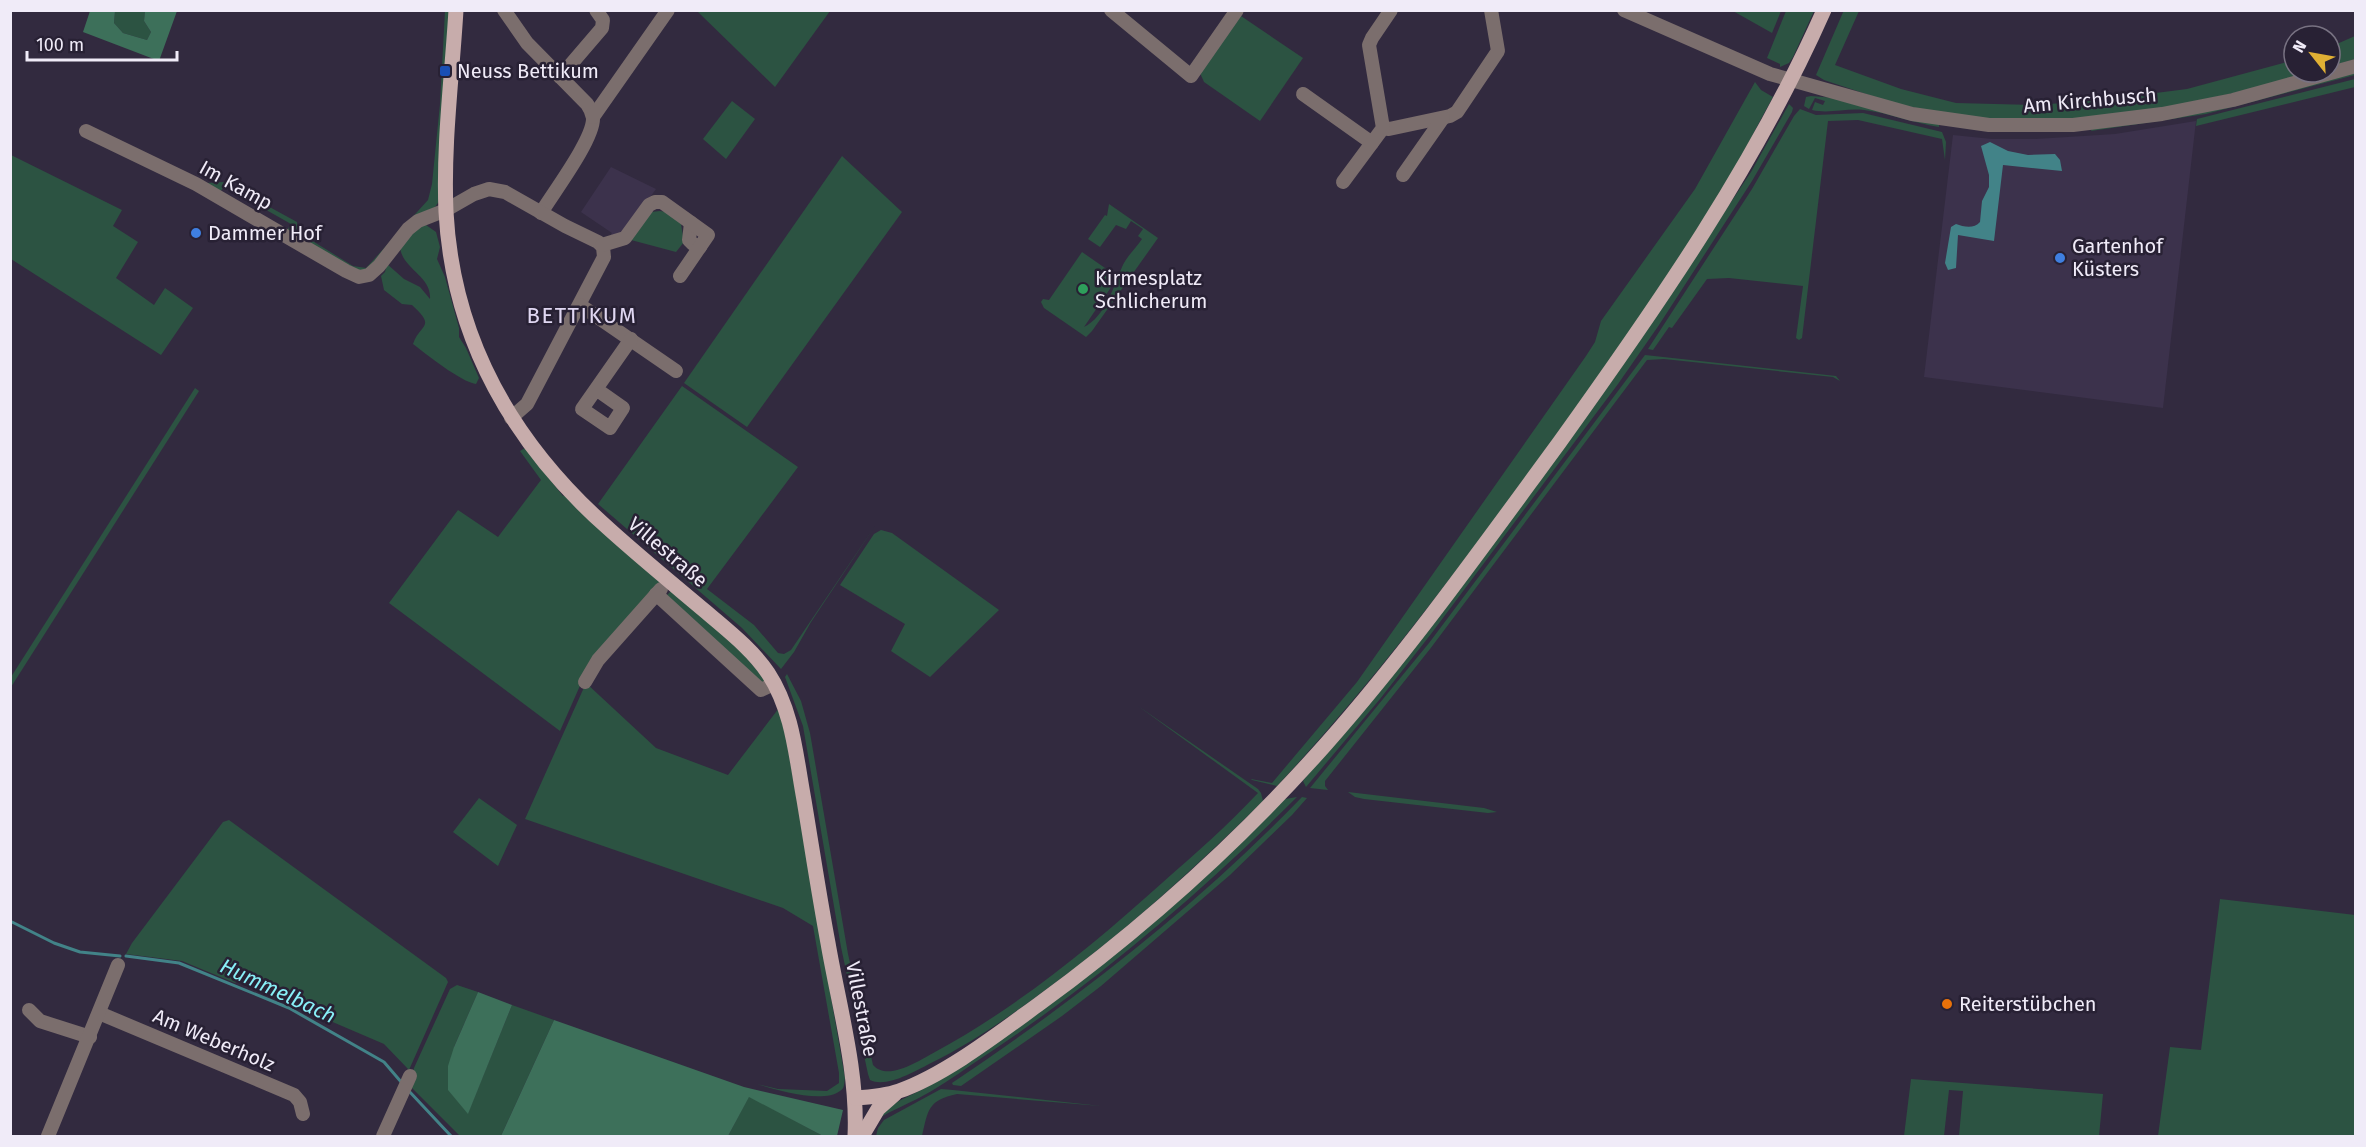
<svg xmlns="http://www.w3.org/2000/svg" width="2366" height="1147" viewBox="0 0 2366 1147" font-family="'Fira Sans',sans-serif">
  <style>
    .built { fill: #3c324c }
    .green { fill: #2c5342 }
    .forest { fill: #3d705a }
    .water { fill: #428388 }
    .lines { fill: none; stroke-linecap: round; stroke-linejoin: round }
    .stream { stroke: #428388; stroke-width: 3 }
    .minor { stroke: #7b6e6d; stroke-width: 14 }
    .major { stroke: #c7acab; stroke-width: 15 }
    .transit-dot { fill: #1a4fb4; stroke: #282134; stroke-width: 2 }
    .shop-dot { fill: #3f7fe0; stroke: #282134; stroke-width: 2 }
    .leisure-dot { fill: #2e9e5b; stroke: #282134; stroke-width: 2 }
    .food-dot { fill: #e8710a; stroke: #282134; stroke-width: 2 }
    .labels { text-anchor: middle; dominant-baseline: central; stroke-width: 5; stroke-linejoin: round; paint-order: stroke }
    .poi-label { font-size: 20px; fill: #f0ebf8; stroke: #282134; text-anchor: start }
    .street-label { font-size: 20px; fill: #f0ebf8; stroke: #282134 }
    .water-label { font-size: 21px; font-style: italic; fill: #88eff7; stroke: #282134 }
    .quarter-label { font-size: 22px; letter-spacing: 1.5px; fill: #e0d7f2; stroke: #282134 }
  </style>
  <rect width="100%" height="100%" fill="#322a3f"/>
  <g class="built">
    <path d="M 2196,121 L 2163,408 L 1924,377 L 1953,135 L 1992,139 L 2036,139 L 2115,134 Z"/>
    <path d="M 611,167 L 656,189 L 621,237 L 610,236 L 612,233 L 581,212 Z"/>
  </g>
  <g class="green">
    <path d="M 1844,10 L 1859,11 L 1835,65 L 1901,89 L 1956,103 L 2038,105 L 2109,99 L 2187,89 L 2294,60 L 2294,72 L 2314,72 L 2244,91 L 2163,108 L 2066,120 L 1961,118 L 1893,103 L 1824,80 L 1816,75 Z"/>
    <path d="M 115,11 L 145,11 L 144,21 L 151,32 L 147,40 L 123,33 L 114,23 Z"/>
    <path d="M 445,11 L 451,11 L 440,200 L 435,207 L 413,221 L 362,274 L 286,232 L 291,224 L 224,186 L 219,194 L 207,183 L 224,182 L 297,222 L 298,232 L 353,266 L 366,268 L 428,200 L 432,184 L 440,104 Z"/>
    <path d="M 697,11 L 830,11 L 775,87 Z"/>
    <path d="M 1733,11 L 1781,11 L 1772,33 Z"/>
    <path d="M 1786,11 L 1814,11 L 1793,57 L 1789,63 L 1780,67 L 1780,64 L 1767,58 Z"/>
    <path d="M 1241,16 L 1303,58 L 1260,121 L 1204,82 L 1200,73 Z"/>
    <path d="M 2355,36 L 2355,59 L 2330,67 L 2330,47 Z"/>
    <path d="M 2355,73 L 2355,75 L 2206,114 L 2091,131 L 2092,129 L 2309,85 Z"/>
    <path d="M 2355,79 L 2355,87 L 2196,126 L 2197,119 Z"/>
    <path d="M 1755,82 L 1761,90 L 1773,97 C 1754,131 1737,167 1717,200 C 1661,293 1595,381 1532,468 C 1452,578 1370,686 1277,786 L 1252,780 L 1251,779 L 1272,783 L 1357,682 L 1586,356 L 1595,342 L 1601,321 L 1695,189 Z"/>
    <path d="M 1811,96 L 1835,98 L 1939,124 L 1939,127 C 1913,123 1889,113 1864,110 C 1846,108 1829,114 1812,110 L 1815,102 L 1823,105 L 1825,101 L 1815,98 L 1809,109 L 1804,106 L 1806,97 Z"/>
    <path d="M 732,101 L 755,119 L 726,159 L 703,139 Z"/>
    <path d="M 1789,104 L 1793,108 L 1792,112 L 1752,181 L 1659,325 L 1618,384 L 1431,634 L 1380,699 L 1306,787 L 1303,781 L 1719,220 L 1751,172 Z"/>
    <path d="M 1800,109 L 1816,115 L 1863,113 L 1942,132 L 1946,142 L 1945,160 L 1942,139 L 1858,120 L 1828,121 L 1802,338 L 1799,340 L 1796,338 L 1803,286 L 1729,278 L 1707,279 L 1672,328 L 1669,327 L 1653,350 L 1648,349 L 1752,189 L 1794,116 Z"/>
    <path d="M 11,155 L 122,210 L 113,226 L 138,242 L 116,278 L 154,305 L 165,288 L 193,308 L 161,355 L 11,259 Z"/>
    <path d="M 842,156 L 902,212 L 747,427 L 684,383 Z"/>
    <path d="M 1109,204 L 1158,238 L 1092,331 L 1086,337 L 1044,308 L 1041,302 L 1043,299 L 1049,300 L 1082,252 L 1118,277 L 1084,327 C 1105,317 1114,286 1122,267 C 1126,257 1136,248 1142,239 L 1138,236 L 1143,229 L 1131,221 L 1126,229 L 1116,225 L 1100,247 L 1088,239 L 1105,215 L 1107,216 Z"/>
    <path d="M 660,211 L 672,213 L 681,224 L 684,242 L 676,252 L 631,240 L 651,212 Z"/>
    <path d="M 426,225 L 436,232 L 440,247 L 437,259 L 445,277 L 459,328 L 459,337 L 466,348 L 479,378 L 476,384 C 461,382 426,354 413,344 C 420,323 437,328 412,305 L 402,304 L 384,290 L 381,276 L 385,272 L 387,264 L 404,279 L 420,287 L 430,299 C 432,275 399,268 400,244 L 419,227 Z"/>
    <path d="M 1645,355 L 1836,376 L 1840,381 L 1833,377 L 1664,359 L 1647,360 L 1430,649 L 1325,781 L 1325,786 L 1328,790 L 1310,788 L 1429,643 Z"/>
    <path d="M 682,386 L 798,467 L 707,589 L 754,625 L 778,653 L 784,654 L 791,650 L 875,526 L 811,622 L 794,652 L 781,669 L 742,628 L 598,504 Z"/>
    <path d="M 195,388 L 199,391 L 11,687 L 11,677 Z"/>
    <path d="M 525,448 L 563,496 L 565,495 L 659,579 L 660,583 L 590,663 L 560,731 L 389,603 L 458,510 L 498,537 L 541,480 L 520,451 Z"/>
    <path d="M 881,530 L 892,533 L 999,610 L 930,677 L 891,651 L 905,624 L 840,585 L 874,534 Z"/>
    <path d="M 671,591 L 735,644 L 767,682 L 760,684 L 667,595 Z"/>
    <path d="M 787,674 L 801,701 L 810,733 L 848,954 L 873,1065 C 888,1082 920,1060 935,1052 C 1018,1007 1092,946 1162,883 C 1195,854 1228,825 1258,793 L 1138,706 L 1258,789 L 1261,793 L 1263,801 C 1195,868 1125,932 1048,988 C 1010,1016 972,1043 929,1064 C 914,1072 886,1088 870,1080 L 868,1074 L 841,947 L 803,726 L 785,677 Z"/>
    <path d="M 586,683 L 656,748 L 728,775 L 779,708 L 783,719 L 845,1078 C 844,1083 845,1088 840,1091 C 823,1104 775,1090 757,1084 L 778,1089 L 827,1091 L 839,1083 L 839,1073 L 813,926 L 783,908 L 525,819 Z"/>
    <path d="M 1348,792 L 1484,808 L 1497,812 L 1488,813 L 1364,799 L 1355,797 Z"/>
    <path d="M 1297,797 C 1197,897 1089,988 971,1065 C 954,1077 936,1089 917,1099 C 905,1105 893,1110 881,1117 L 887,1107 L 925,1088 L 969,1060 L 1285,799 Z"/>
    <path d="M 1302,797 L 1307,798 L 1292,815 L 1230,875 L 1101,986 L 1062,1016 L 961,1086 L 953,1085 L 952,1083 C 1077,999 1197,906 1302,797 Z"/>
    <path d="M 479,798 L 517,825 L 498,866 L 453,832 Z"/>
    <path d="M 229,820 L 446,978 L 448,982 L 409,1070 L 384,1044 L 237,981 L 235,983 L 182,961 L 126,954 L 132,943 L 223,822 Z"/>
    <path d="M 2220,899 L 2355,915 L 2355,1136 L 2158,1136 L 2170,1047 L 2201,1050 Z"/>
    <path d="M 457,985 L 478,992 L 454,1047 L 468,1113 L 512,1005 L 554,1020 L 501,1136 L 460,1136 L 410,1086 L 414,1068 L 450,989 Z"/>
    <path d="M 1911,1079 L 2103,1094 L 2099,1136 L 1959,1136 L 1963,1091 L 1949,1090 L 1944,1136 L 1904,1136 Z"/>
    <path d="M 941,1089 L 953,1090 L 1101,1106 L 957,1094 C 928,1100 928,1110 922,1136 L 876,1136 L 878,1128 L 884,1120 Z"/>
    <path d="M 749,1096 L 823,1136 L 728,1136 Z"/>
  </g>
  <g class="forest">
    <path d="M 90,11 L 115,11 L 114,23 L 123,33 L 147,40 L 151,32 L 144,21 L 145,11 L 177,11 L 159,61 L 83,32 Z"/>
    <path d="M 478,992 L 512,1005 L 468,1114 L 448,1090 L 448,1066 L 454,1047 Z"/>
    <path d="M 554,1020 L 744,1087 L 843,1110 L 837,1136 L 823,1136 L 749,1097 L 728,1136 L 501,1136 Z"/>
  </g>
  <path class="water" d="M 1990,142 L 2008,151 L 2028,155 L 2055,154 L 2060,160 L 2062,171 L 2003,165 L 1994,241 L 1958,235 L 1956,268 L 1948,270 L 1945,263 L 1951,227 L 1956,224 C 1964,227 1974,229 1980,222 L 1982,201 L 1989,187 L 1989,175 L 1981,146 Z"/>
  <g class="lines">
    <g class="stream">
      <path d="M 10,921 L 54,943 L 80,952 L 120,956"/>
      <path d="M 126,956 L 179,963 L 289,1008 L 384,1062 L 402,1083"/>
      <path d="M 408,1090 L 451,1136"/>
    </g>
    <g class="minor">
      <path d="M 504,10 L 527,43 L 587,104 C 590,108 592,113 593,118 C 594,139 553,193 541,213"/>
      <path d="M 1111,10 L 1191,76 L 1237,10"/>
      <path d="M 1624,10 L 1770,74 L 1912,114 L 1989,125 L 2073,125 L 2162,114 L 2233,100 L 2356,66"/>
      <path d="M 560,77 L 602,28 L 603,20 L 596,10"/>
      <path d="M 1303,94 L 1372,143"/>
      <path d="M 593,117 L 668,10"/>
      <path d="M 1383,128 L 1389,129 L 1450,116 L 1457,112 L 1498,51 L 1491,10"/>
      <path d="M 86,131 L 196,184 L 346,271 L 359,277 L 369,275 L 379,266 L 408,229 L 418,221 L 446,210 L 474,194 L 489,189 L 505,192 L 565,226 L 598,242 L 603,247 L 604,257 L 527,404 L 511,418"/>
      <path d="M 1403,175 L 1443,118"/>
      <path d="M 1343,182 L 1383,128 L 1369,45 L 1372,38 L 1391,10"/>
      <path d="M 691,223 L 689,240 L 693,244 L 700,247"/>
      <path d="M 602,245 L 625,238 L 649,205 L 655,202 L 662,202 L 708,235 L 680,276"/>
      <path d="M 580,305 L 676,371"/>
      <path d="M 596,389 L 582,409 L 610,428 L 623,408 L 596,389 L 631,339"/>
      <path d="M 656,594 L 761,690 L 774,684"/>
      <path d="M 585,682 L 598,660 L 661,589"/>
      <path d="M 29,1010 L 40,1021 L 90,1037"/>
      <path d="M 99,1013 L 294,1095 L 300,1102 L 303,1114"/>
      <path d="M 48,1136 L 118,965"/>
      <path d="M 383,1136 L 410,1076"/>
    </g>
    <g class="major">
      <path d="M 456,10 C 452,77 443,145 446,212 C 453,341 515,446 609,529 C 640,557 673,584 705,611 C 727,630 752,649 768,673 C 793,711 796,757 804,800 C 812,848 819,895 828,943 C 839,1007 858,1071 855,1136"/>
      <path d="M 855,1098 C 870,1097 885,1096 899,1091 C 945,1075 999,1033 1039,1004 C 1143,928 1240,841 1326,744 C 1410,649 1484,545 1559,443 C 1658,305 1755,166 1824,10"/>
      <path d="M 862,1136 L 878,1109 L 895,1094"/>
    </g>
  </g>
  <rect class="transit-dot" x="439" y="65" width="12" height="12" rx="3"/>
  <g class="shop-dot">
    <circle cx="196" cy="233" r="6"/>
    <circle cx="2060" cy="258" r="6"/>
  </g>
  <circle class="leisure-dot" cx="1083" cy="289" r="6"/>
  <circle class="food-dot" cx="1947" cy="1004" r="6"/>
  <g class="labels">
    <g class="poi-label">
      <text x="457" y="71">Neuss Bettikum</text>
      <text x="208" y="233">Dammer Hof</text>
      <text x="2072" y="246">Gartenhof<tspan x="2072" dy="23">Küsters</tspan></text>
      <text x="1095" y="278">Kirmesplatz<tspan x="1095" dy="23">Schlicherum</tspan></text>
      <text x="1959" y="1004">Reiterstübchen</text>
    </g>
    <g class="street-label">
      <text transform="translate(2090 100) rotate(-5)">Am Kirchbusch</text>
      <text transform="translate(236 185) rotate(29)">Im Kamp</text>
      <text transform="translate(668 552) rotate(40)">Villestraße</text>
      <text transform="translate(862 1009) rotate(79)">Villestraße</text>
      <text transform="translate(214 1040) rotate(23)">Am Weberholz</text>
    </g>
    <g class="water-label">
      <text transform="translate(278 991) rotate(25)">Hummelbach</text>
    </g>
    <g class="quarter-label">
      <text x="582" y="315">BETTIKUM</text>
    </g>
  </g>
  <rect width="2366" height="1147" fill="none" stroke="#f0ebf8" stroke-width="24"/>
  <g transform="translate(2312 54) rotate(301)"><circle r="28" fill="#282134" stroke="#787282" stroke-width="1.5"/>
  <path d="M0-4.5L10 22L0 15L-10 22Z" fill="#e0b034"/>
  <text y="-9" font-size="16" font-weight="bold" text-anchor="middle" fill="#f0ebf8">N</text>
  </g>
  <path d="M27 51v9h150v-9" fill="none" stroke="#f0ebf8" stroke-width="3"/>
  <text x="36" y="51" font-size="18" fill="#f0ebf8" stroke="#282134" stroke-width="4.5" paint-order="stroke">100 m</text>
</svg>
